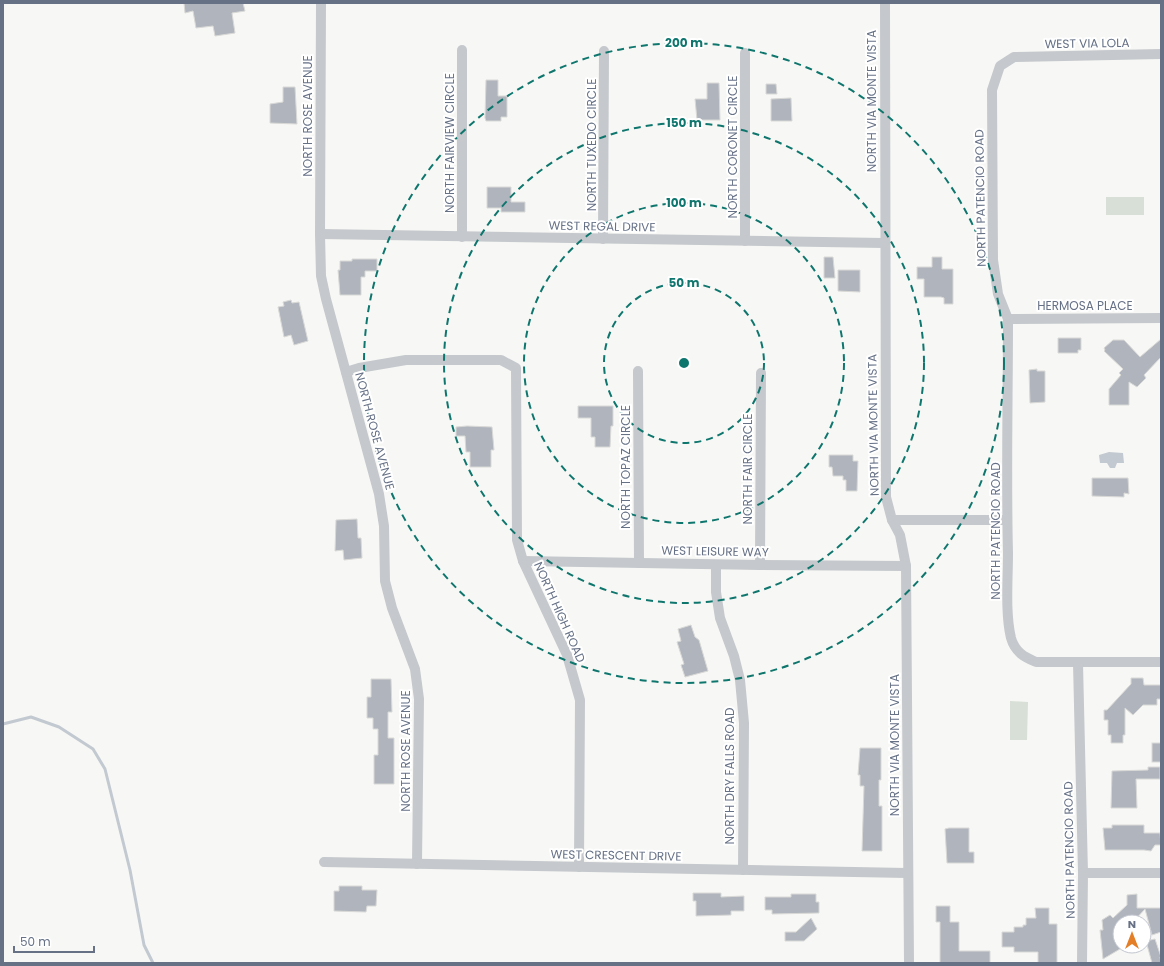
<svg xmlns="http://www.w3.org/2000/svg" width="1164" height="966" viewBox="0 0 1164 966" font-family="Poppins,sans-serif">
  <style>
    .green { fill: #d7dfd6 }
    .water { fill: #c3c9d1 }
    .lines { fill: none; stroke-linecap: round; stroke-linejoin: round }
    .stream { stroke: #c3c9d1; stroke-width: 3 }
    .building { fill: #b0b5bd; stroke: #d9d9d7 }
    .minor { stroke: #c5c8cc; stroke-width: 10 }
    .ring { fill: none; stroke: #0f766e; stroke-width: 2; stroke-dasharray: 7 5 }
    .labels { text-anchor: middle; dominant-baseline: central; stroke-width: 4; stroke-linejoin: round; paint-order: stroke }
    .street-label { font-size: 12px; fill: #667186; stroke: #fff }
    .centre { fill: #0f766e; stroke: #fff; stroke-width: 2 }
    .ring-label { font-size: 12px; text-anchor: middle; font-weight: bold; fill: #0f766e; stroke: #fff; stroke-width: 4; stroke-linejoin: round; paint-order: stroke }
  </style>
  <rect width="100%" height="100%" fill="#f7f8f5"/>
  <g class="green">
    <rect x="1106" y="197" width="38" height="18"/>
    <path d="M 1010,701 L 1028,702 L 1027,740 L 1010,740 Z"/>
  </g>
  <path class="water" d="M 1109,452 L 1123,453 L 1124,463 L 1117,463 L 1115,468 L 1110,468 L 1107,463 L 1100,463 L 1099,455 Z"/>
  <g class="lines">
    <path class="stream" d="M 3,724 L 31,717 L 59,727 L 93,749 L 105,769 L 130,870 L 144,945 L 153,963"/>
  </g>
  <g class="building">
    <path d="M 184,3 L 243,3 L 245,11 L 232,13 L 235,33 L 215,36 L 213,26 L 196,28 L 193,11 L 185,13 Z"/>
    <path d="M 486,80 L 498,80 L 498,96 L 507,96 L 507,117 L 501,117 L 501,121 L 486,121 L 485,118 Z"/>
    <path d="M 707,83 L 719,83 L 720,120 L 697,120 L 695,99 L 707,99 Z"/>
    <path d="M 766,84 L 776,84 L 777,94 L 766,94 Z"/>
    <path d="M 283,87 L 295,87 L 297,124 L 270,123 L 270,104 L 283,102 Z"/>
    <path d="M 791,98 L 792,121 L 771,121 L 771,99 Z"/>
    <path d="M 487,187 L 511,187 L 511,202 L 525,202 L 525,212 L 501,212 L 501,208 L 487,208 Z"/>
    <path d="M 824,257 L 833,257 L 835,278 L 824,278 Z"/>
    <path d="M 932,257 L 942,257 L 942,269 L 953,269 L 953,304 L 944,304 L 944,298 L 941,297 L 924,297 L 924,279 L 917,279 L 917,267 L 932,267 Z"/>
    <path d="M 352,259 L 377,259 L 377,271 L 365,271 L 365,277 L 361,277 L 361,295 L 340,295 L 338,270 L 340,270 L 340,261 L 352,261 Z"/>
    <path d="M 838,270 L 860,270 L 860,292 L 838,291 Z"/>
    <path d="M 291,300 L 292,303 L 299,302 L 308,341 L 294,345 L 291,335 L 284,337 L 278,307 L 284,306 L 283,302 Z"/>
    <path d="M 1058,338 L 1081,338 L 1081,350 L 1078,350 L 1078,353 L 1058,353 Z"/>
    <path d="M 1161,339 L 1161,357 L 1144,375 L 1146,378 L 1137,387 L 1129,382 L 1129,405 L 1109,405 L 1109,389 L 1121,375 L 1119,373 L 1123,369 L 1104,351 L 1105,350 L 1104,348 L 1113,340 L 1124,340 L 1140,357 Z"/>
    <path d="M 1037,369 L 1037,371 L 1045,371 L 1045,402 L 1030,403 L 1029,370 Z"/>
    <path d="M 578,406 L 613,406 L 613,426 L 611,426 L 610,447 L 595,447 L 595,437 L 591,437 L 591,418 L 578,418 Z"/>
    <path d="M 467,426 L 492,427 L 494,450 L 491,450 L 491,467 L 470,467 L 470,452 L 466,452 L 465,436 L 456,436 L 456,427 Z"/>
    <path d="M 829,455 L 853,455 L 853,461 L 858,461 L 857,491 L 846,491 L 846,480 L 843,480 L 843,476 L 833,476 L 832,467 L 829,467 Z"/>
    <path d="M 1092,478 L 1128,478 L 1129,494 L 1124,493 L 1124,497 L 1092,496 Z"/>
    <path d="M 357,519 L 358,538 L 361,538 L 362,558 L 344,560 L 343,550 L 335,551 L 336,520 Z"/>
    <path d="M 691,625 L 695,637 L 699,640 L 708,671 L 685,677 L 681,665 L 684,664 L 677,642 L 681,641 L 678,629 Z"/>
    <path d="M 1131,678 L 1143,678 L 1144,685 L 1161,685 L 1161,699 L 1157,699 L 1157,705 L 1143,705 L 1133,715 L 1125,708 L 1125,735 L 1123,735 L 1123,743 L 1111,743 L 1111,735 L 1108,735 L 1108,720 L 1104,720 L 1104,710 L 1107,710 L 1131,684 Z"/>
    <path d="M 371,679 L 391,679 L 392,712 L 388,712 L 388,738 L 394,738 L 394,784 L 374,784 L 374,755 L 378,755 L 378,729 L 373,729 L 373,718 L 367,718 L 367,697 L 371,697 Z"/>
    <rect x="1152" y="743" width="9" height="19"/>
    <path d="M 860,748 L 881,748 L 881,780 L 879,780 L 879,806 L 882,806 L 882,851 L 862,851 L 864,786 L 860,786 L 860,775 L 858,775 Z"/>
    <path d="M 1148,767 L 1160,767 L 1160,779 L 1136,779 L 1137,808 L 1111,808 L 1112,771 L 1148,770 Z"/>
    <path d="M 1112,825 L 1144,825 L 1144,833 L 1160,833 L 1161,845 L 1155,845 L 1151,851 L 1144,850 L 1105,850 L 1103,828 L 1112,828 Z"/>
    <path d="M 949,828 L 969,828 L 969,852 L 974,852 L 974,863 L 947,863 L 945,829 Z"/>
    <path d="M 339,886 L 362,886 L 362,890 L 377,890 L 376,906 L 367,906 L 366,912 L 334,911 L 334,891 L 339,891 Z"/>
    <path d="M 693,893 L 721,893 L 721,897 L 744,896 L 744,911 L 731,911 L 731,915 L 696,916 L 696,901 L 693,901 Z"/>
    <path d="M 791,894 L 816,894 L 816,902 L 819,902 L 819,913 L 772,914 L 772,910 L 765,910 L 765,897 L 791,897 Z"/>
    <path d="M 1137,894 L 1137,908 L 1161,908 L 1161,932 L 1152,935 L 1145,909 L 1133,922 L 1120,922 L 1120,949 L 1103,959 L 1100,930 L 1103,930 L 1102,920 L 1110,915 L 1113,918 L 1127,905 L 1127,895 Z"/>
    <path d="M 936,906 L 950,906 L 950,922 L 959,922 L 959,951 L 990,951 L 990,963 L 940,963 L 940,922 L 936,922 Z"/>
    <path d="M 1035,908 L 1049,908 L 1049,924 L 1057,924 L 1057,963 L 1038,963 L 1038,952 L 1014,952 L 1014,947 L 1002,947 L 1002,932 L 1014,932 L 1014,927 L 1023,927 L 1023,925 L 1026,925 L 1026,918 L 1036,918 Z"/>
    <path d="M 811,918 L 817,929 L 804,941 L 785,941 L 785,932 L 796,932 Z"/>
    <path d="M 1155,939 L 1161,957 L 1160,957 L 1161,963 L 1152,963 L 1146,941 Z"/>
  </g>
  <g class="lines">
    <g class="minor">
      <path d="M 321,3 L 320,234 L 321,276 L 326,299 L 379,494 L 384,526 L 385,581 L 392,608 L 415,669 L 419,699 L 417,864"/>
      <path d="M 885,3 L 886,497 L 892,520 L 900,535 L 906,566 L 909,963"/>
      <path d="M 462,50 L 462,237"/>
      <path d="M 745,53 L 745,241"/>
      <path d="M 1161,54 L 1014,57 L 1000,66 L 992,90 L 993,260 L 998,294 L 1008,319 C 1008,397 1006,475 1008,553 C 1008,579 1005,613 1011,638 C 1015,652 1024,657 1036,662 L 1161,662"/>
      <path d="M 320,234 L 884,243"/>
      <path d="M 603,239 L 604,51"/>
      <path d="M 1008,319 L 1161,318"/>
      <path d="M 638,371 L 639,563"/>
      <path d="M 346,372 L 359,368 L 406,360 L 501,360 L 516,368 L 517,540 L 523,561 L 567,655 L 580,700 L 579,867"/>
      <path d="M 892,520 L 1007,520"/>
      <path d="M 523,561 L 760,565 L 906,566"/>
      <path d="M 716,565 L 716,592 L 720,618 L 734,656 L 740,680 L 744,723 L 743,870"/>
      <path d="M 760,565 L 761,373"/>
      <path d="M 1078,663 L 1083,873 L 1082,963"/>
      <path d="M 324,862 L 907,873"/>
      <path d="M 1083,873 L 1161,873"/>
    </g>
  </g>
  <g class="ring">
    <circle cx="684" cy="363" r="80"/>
    <circle cx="684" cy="363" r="160"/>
    <circle cx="684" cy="363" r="240"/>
    <circle cx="684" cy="363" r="320"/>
  </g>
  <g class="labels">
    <g class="street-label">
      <text transform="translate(1087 43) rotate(-1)">WEST VIA LOLA</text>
      <text transform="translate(871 101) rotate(-90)">NORTH VIA MONTE VISTA</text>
      <text transform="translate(307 116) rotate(-90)">NORTH ROSE AVENUE</text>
      <text transform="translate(449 143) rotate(-90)">NORTH FAIRVIEW CIRCLE</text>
      <text transform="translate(591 145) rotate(-90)">NORTH TUXEDO CIRCLE</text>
      <text transform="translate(732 147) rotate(-90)">NORTH CORONET CIRCLE</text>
      <text transform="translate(980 198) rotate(-91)">NORTH PATENCIO ROAD</text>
      <text transform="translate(602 226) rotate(1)">WEST REGAL DRIVE</text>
      <text x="1085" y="305">HERMOSA PLACE</text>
      <text transform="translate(873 425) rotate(-91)">NORTH VIA MONTE VISTA</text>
      <text transform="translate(375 431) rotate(75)">NORTH ROSE AVENUE</text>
      <text transform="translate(625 467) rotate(-90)">NORTH TOPAZ CIRCLE</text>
      <text transform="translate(747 469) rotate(-90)">NORTH FAIR CIRCLE</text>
      <text transform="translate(995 531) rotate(-90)">NORTH PATENCIO ROAD</text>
      <text transform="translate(715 551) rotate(1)">WEST LEISURE WAY</text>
      <text transform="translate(560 612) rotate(66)">NORTH HIGH ROAD</text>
      <text transform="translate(894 745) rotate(-90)">NORTH VIA MONTE VISTA</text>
      <text transform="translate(405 751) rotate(-90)">NORTH ROSE AVENUE</text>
      <text transform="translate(729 776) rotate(-90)">NORTH DRY FALLS ROAD</text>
      <text transform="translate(1069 850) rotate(-91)">NORTH PATENCIO ROAD</text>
      <text transform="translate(616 855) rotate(1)">WEST CRESCENT DRIVE</text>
    </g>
  </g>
  <circle cx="684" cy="363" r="6" class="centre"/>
  <g class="ring-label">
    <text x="684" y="47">200 m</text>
    <text x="684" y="127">150 m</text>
    <text x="684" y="207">100 m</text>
    <text x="684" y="287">50 m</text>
  </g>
  <rect width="1164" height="966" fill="none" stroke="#667186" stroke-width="8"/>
  <g transform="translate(1132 934)"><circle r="19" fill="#ffffff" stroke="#c2c6cf"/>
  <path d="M0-3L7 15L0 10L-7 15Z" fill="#e57f27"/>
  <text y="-6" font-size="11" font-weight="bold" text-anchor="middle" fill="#667186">N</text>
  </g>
  <path d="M14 946v6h80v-6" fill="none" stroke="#667186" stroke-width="2"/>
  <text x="20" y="946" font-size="12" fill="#667186" stroke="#ffffff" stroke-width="3" paint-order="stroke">50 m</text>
</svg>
